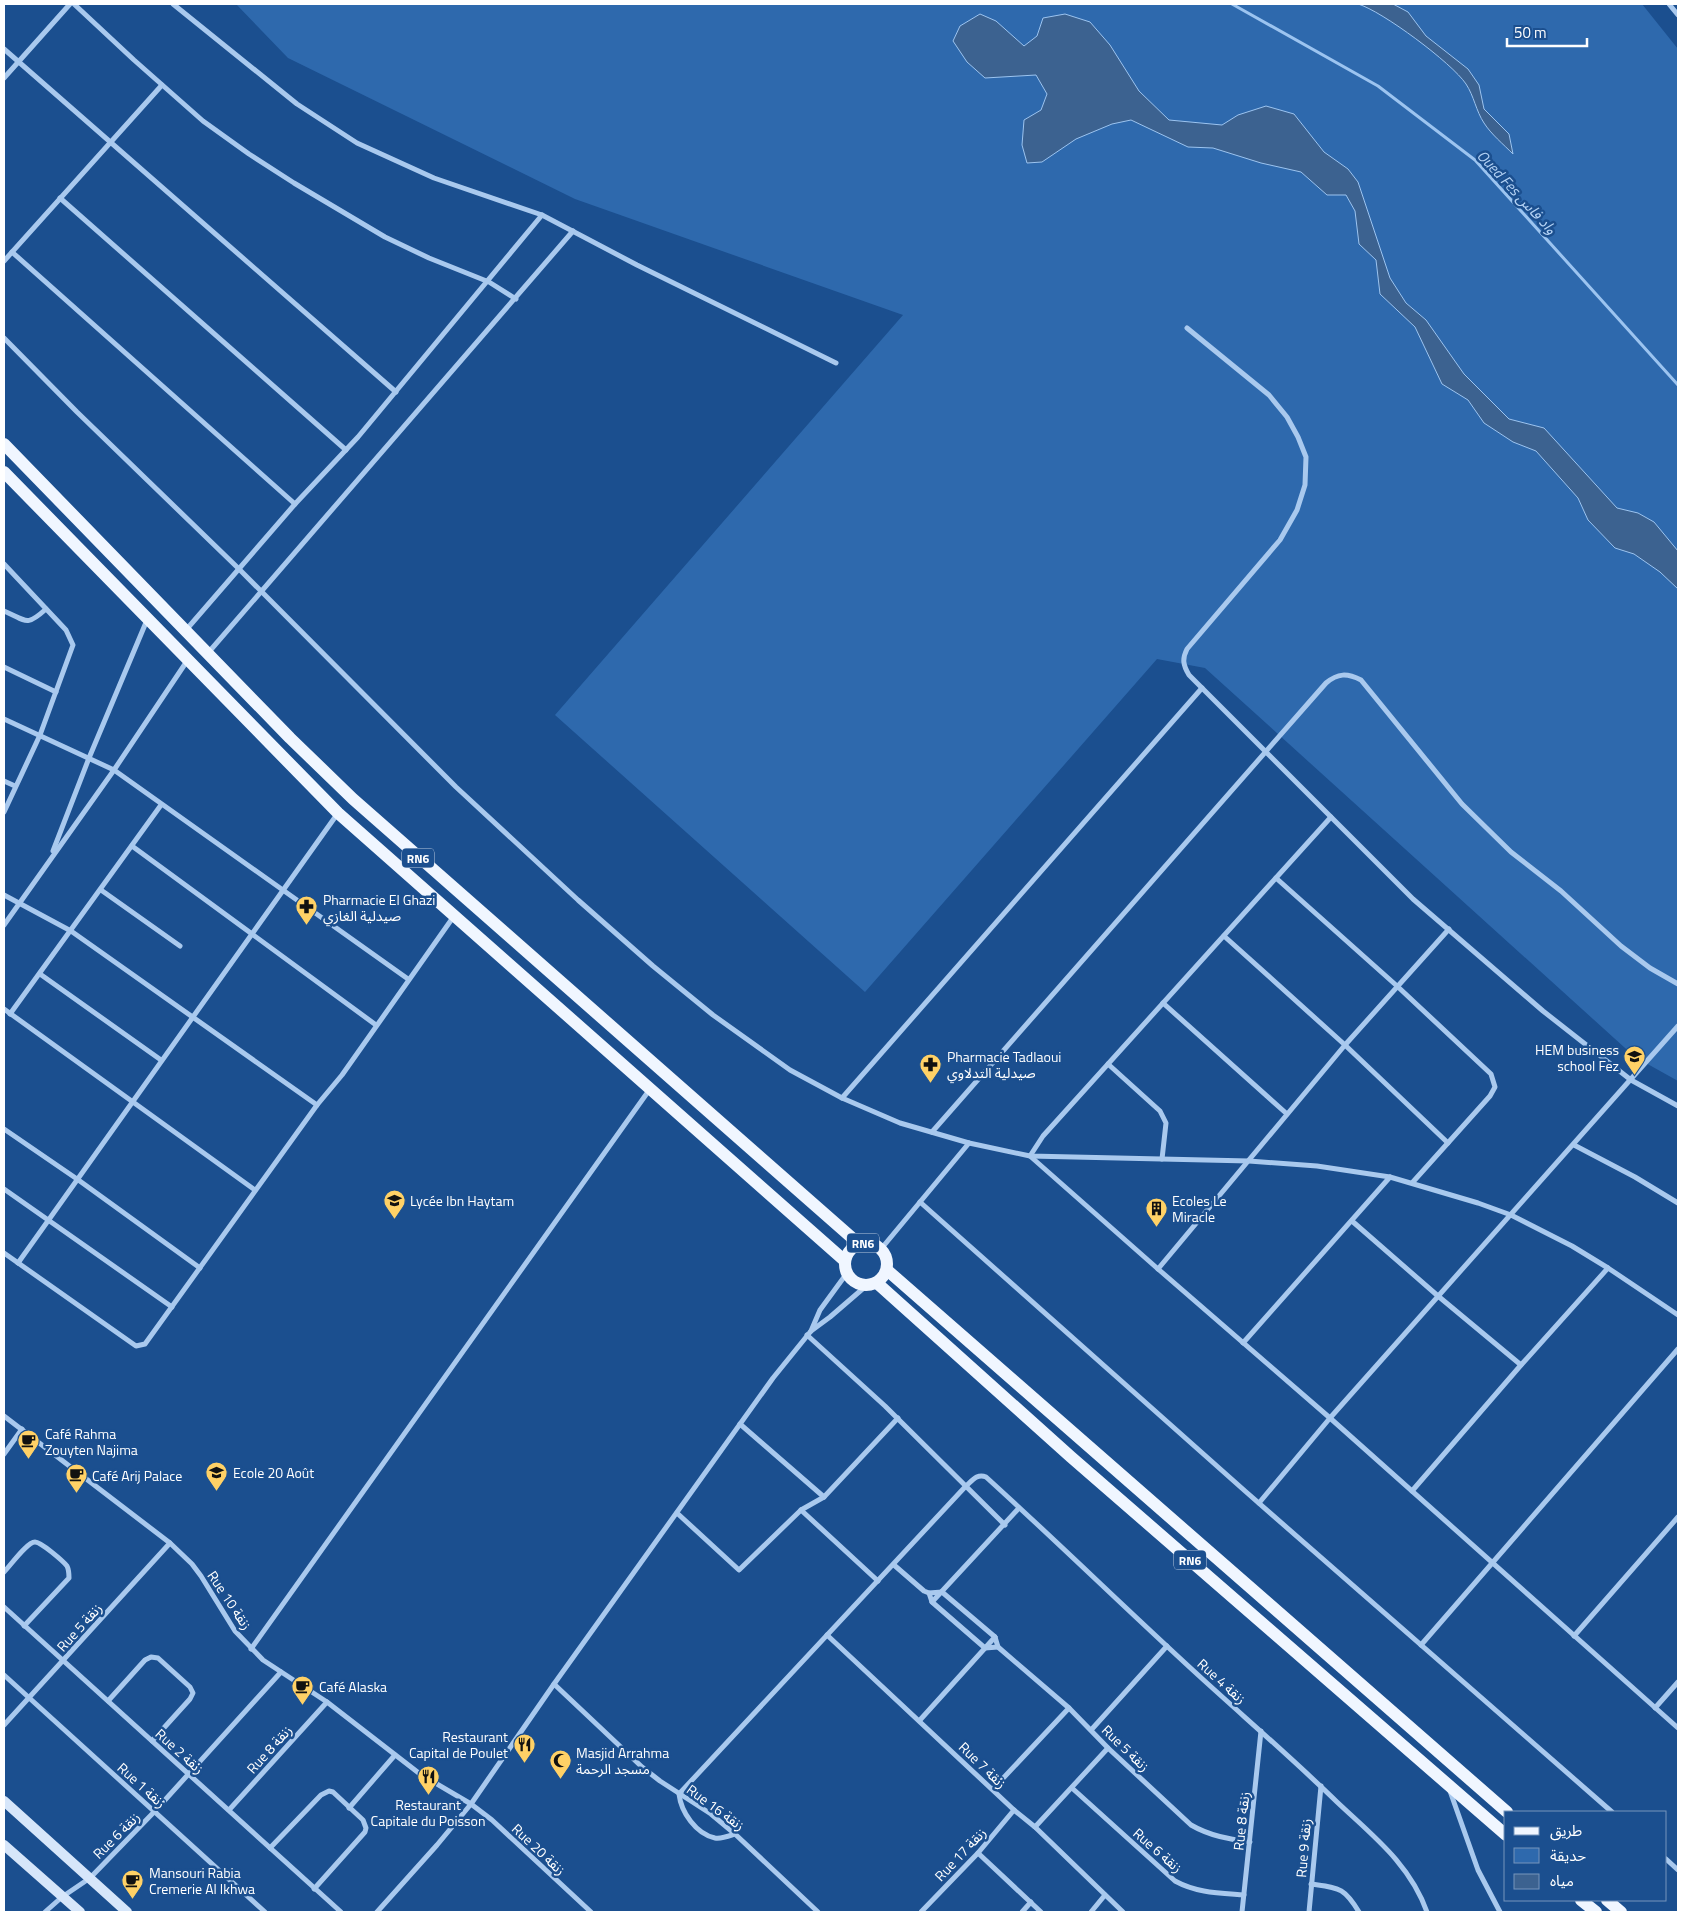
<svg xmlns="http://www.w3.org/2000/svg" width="1682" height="1916" viewBox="0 0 1682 1916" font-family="'Titillium Web','Noto Sans Arabic',sans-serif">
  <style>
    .green { fill: #2e69ad }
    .water { fill: #3c6290; stroke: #9cc4f0 }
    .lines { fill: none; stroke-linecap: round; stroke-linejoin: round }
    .stream { stroke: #9cc4f0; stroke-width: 3 }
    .street { stroke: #a9c9ee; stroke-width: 5 }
    .secondary { stroke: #d6e6fa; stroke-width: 10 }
    .primary { stroke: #f0f6ff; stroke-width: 12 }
    .labels { text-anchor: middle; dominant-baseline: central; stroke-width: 5; stroke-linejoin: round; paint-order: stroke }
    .shield { fill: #1b4f8f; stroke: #bbcadd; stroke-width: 1 }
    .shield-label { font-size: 12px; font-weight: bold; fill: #fff }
    .poi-label { font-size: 14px; fill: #fff; stroke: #1b4f8f; text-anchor: start }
    .street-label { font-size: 14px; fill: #fff; stroke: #1b4f8f }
    .water-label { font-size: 15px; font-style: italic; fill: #b5d3f5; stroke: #1b4f8f }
  </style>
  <rect width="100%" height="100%" fill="#1b4f8f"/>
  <path class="green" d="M 236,4 L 1642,4 L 1678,49 L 1678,1081 L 1635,1057 L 1205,668 L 1157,659 L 865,992 L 555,715 L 903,315 L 575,199 L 288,58 Z"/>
  <g class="water">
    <path d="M 1358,4 L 1393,4 L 1408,12 L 1426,36 L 1468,69 L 1479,85 L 1484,109 L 1509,134 L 1513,154 C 1503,144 1491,134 1484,123 C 1476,111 1474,96 1466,84 C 1452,63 1382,11 1358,4 Z"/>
    <path d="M 980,14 L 996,21 L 1024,46 L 1037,36 L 1043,18 L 1065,14 L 1090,22 L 1110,45 L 1139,91 L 1169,120 L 1222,125 L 1238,115 L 1266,106 L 1294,114 L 1324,152 L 1348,169 L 1358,182 L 1390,278 L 1406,303 L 1426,320 L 1464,374 L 1509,419 L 1544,428 L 1617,508 L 1638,513 L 1654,522 L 1678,551 L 1678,589 L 1660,572 L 1634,554 L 1615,548 L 1588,520 L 1578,498 L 1536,451 L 1513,442 L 1484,423 L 1468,400 L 1442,384 L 1415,327 L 1380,294 L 1376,260 L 1359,244 L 1355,211 L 1346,195 L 1327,195 L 1301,172 L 1261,163 L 1213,148 L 1188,147 L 1131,120 L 1112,124 L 1076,139 L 1042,162 L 1027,163 L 1022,145 L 1024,120 L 1041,110 L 1047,94 L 1036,75 L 985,78 L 967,62 L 953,41 L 960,26 Z"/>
  </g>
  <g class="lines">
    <path class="stream" d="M 1232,4 L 1378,86 L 1475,160 L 1678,385"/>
    <g class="street">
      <path d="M 74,4 L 134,60 L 203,121 L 249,154 L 294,183 L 385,237 L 429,258 L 489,282 L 516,299"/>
      <path d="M 173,4 L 297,104 L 357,143 L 434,178 L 542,215 L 637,265 L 836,363"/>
      <path d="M 1669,4 L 1678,15"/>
      <path d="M 4,49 L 396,392"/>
      <path d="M 4,78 L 70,4"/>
      <path d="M 60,198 L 346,450"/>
      <path d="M 12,252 L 295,504"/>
      <path d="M 4,261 L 162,85"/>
      <path d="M 1187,328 L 1269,395 L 1287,417 L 1298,437 L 1306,457 L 1305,485 L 1297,510 L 1280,540 L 1187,649 C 1182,659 1183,665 1189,675 L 1413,899 L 1543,1011 L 1631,1080 L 1678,1106"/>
      <path d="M 4,338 L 77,412 L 238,568 L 456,787 L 578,900 L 653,966 L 713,1015 L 790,1070 L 842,1098 L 900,1123 L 969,1143 L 1030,1156 L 1249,1161 L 1317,1166 L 1390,1177 L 1478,1203 L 1511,1215 L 1572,1246 L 1608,1268 L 1678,1315"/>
      <path d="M 4,564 L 66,630 L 73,645 L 40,735 L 4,812"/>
      <path d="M 4,611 C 27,621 26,627 46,609"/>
      <path d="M 186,630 L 295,504 L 358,437 L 542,215"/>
      <path d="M 208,653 L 573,231"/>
      <path d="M 4,667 L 56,692"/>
      <path d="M 4,719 L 114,770 L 408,979"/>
      <path d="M 4,781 L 15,786"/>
      <path d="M 1331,817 L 1043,1136 L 1030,1156 L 1158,1269 L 1330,1418 L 1678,1728"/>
      <path d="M 132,846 L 376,1025"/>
      <path d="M 53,851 L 89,758 L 147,620"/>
      <path d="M 1276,878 L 1397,986 L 1491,1074 L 1495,1087 L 1490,1096 L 1412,1183"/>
      <path d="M 101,890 L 180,946"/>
      <path d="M 4,895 L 71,931 L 317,1105"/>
      <path d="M 4,925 L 114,770 L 187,661"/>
      <path d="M 1224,936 L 1345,1045 L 1448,1143"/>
      <path d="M 40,974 L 161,1060"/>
      <path d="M 1163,1003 L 1287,1114"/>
      <path d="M 4,1009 L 255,1190"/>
      <path d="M 10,1014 L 161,805"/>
      <path d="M 1108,1064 L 1160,1111 L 1166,1123 L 1162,1159"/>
      <path d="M 842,1098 L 1202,688"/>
      <path d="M 4,1129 L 77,1179 L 200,1268"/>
      <path d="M 932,1132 L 1326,683 C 1338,673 1347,673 1361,680 L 1462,804 L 1511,852 L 1561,891 L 1621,946 L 1650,968 L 1678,984"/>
      <path d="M 1574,1145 L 1635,1177 L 1678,1203"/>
      <path d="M 4,1189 L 172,1307"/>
      <path d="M 920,1202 L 1245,1491 L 1612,1812"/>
      <path d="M 1352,1221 L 1438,1296 L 1521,1365"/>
      <path d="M 881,1249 L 969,1143"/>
      <path d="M 4,1253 L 136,1346 L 145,1344 L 317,1105 L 342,1075 L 454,916"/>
      <path d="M 18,1263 L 338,813"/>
      <path d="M 1158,1269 L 1345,1045 L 1449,929"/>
      <path d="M 811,1331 L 820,1310 L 847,1273"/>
      <path d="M 807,1335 L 885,1406 L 1005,1525"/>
      <path d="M 1243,1343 L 1390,1177"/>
      <path d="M 4,1416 L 170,1543 L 192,1564 L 201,1576 L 235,1631 L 263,1660 L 327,1702 L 420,1774 L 471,1804 L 492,1820 L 591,1912"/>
      <path d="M 740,1424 L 824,1497"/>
      <path d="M 4,1454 L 22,1429"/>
      <path d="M 1412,1491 L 1521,1365 L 1608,1268"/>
      <path d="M 1259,1503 L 1330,1418 L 1678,1026"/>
      <path d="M 801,1510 L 878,1581"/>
      <path d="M 677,1513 L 739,1570 L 801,1510 L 824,1497 L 898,1418"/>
      <path d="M 894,1565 L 924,1591 L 929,1593 L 942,1592 L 995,1637"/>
      <path d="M 4,1572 C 10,1566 27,1542 35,1542 C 41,1542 63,1561 67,1566 C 69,1570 69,1573 69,1578 L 24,1626"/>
      <path d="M 929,1593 L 932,1602 L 985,1648 L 998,1647"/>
      <path d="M 932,1602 L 1019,1508"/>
      <path d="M 4,1607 L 341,1912"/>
      <path d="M 827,1635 L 1014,1810 L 1035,1827 L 1123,1912"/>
      <path d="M 1574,1636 L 1678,1517"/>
      <path d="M 995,1637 L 998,1647 L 1069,1708 L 1108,1748 L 1191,1825 C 1210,1836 1229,1839 1250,1842"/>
      <path d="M 1421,1645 L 1678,1349"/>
      <path d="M 251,1649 L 650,1089"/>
      <path d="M 4,1675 L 265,1912"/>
      <path d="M 554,1684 L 642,1767 L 660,1781 L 711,1814 L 735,1834 L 818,1912"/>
      <path d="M 108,1701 L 145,1660 L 151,1657 L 158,1658 L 190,1687 L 193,1693 L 190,1699 L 152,1741"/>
      <path d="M 1655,1708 L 1678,1682"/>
      <path d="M 920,1720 L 995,1637"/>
      <path d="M 4,1725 L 170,1543"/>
      <path d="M 1092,1729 L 1167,1646"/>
      <path d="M 1072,1788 L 1175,1881 C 1197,1893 1219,1893 1244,1895"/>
      <path d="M 993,1789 L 1069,1708"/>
      <path d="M 1450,1791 L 1478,1870 L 1500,1912"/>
      <path d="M 349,1808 L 395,1755"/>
      <path d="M 229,1810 L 327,1702"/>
      <path d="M 1035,1827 L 1108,1748"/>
      <path d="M 735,1834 C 729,1836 722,1839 715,1838 C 696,1834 681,1812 679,1794 L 965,1487 C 972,1481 977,1473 986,1477 C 1061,1545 1133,1616 1208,1684 C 1251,1723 1295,1761 1337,1802 C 1373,1836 1410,1864 1427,1912"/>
      <path d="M 270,1848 L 321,1795 L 329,1791 L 333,1792 L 363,1820 L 366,1828 L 365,1832 L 314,1889"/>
      <path d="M 978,1853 L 1041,1912"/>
      <path d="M 1666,1859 L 1678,1870"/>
      <path d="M 1311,1884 C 1339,1888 1344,1887 1359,1912"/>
      <path d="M 45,1912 L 62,1897 L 90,1878 L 155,1811 L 281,1672"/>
      <path d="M 377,1912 L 437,1845 L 471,1804 L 554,1684 L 773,1378 L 811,1331 L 830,1317 L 866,1286"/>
      <path d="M 921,1912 L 978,1853 L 1014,1810"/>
      <path d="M 1022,1912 L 1031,1902"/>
      <path d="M 1091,1912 L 1105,1895"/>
      <path d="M 1242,1912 L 1261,1731"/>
      <path d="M 1309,1912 L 1321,1786"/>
    </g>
    <g class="secondary">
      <path d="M 4,1801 L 127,1912"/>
      <path d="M 4,1845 L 80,1912"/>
    </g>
    <g class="primary">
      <path d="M 4,444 L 290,738 L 353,799 L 859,1244"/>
      <path d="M 4,472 L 338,813 L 845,1261"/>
      <circle cx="866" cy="1264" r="21"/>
      <path d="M 887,1270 L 1507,1812"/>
      <path d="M 877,1283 L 1071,1457 L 1506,1835"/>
      <path d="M 1581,1900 L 1596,1912"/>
      <path d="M 1607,1900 L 1621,1912"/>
    </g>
  </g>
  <defs>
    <symbol id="pharmacy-pin" viewBox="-11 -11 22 30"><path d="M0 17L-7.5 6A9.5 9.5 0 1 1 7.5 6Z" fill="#ffd166" stroke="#1b4f8f"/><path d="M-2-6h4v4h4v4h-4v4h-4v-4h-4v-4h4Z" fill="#111"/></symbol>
    <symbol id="school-pin" viewBox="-11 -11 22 30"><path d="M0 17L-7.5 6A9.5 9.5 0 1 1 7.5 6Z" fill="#ffd166" stroke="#1b4f8f"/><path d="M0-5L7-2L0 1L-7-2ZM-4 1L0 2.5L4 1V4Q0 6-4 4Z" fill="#111"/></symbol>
    <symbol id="building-pin" viewBox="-11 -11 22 30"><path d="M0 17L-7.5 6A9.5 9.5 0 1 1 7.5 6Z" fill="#ffd166" stroke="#1b4f8f"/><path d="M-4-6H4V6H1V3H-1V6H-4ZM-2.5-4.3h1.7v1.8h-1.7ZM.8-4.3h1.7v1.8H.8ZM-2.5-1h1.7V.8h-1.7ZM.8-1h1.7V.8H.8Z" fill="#111"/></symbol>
    <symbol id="cafe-pin" viewBox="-11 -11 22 30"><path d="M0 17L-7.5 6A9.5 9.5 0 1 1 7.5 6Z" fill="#ffd166" stroke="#1b4f8f"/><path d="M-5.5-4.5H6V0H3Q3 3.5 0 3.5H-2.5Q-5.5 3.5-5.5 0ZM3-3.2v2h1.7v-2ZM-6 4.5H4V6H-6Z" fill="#111"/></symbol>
    <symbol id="restaurant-pin" viewBox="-11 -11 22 30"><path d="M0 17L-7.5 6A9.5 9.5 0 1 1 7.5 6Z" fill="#ffd166" stroke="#1b4f8f"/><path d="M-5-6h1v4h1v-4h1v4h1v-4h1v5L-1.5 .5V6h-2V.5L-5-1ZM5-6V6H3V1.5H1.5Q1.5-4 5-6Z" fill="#111"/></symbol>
    <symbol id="mosque-pin" viewBox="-11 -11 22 30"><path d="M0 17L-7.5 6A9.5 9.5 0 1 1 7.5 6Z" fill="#ffd166" stroke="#1b4f8f"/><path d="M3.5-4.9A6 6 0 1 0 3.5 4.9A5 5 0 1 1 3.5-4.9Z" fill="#111"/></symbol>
  </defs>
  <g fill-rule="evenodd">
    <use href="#pharmacy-pin" x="294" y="894" width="25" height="34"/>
    <use href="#school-pin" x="1622" y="1044" width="25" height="34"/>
    <use href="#pharmacy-pin" x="918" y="1052" width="25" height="34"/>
    <use href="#school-pin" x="382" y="1188" width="25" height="34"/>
    <use href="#building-pin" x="1144" y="1196" width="25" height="34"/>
    <use href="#cafe-pin" x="16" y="1428" width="25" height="34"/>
    <use href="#school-pin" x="204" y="1460" width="25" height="34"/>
    <use href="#cafe-pin" x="64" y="1462" width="25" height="34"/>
    <use href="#cafe-pin" x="290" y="1674" width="25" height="34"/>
    <use href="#restaurant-pin" x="512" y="1732" width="25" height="34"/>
    <use href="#mosque-pin" x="548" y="1748" width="25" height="34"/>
    <use href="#restaurant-pin" x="416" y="1764" width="25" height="34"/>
    <use href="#cafe-pin" x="120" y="1868" width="25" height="34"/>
  </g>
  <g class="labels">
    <g class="shield">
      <rect x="402" y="848.5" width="32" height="19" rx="4"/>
      <rect x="847" y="1233.5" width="32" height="19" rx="4"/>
      <rect x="1174" y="1550.5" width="32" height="19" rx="4"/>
    </g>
    <g class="shield-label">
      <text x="418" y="858">RN6</text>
      <text x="863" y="1243">RN6</text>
      <text x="1190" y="1560">RN6</text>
    </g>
    <g class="poi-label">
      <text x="323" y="899">Pharmacie El Ghazi<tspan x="323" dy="16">صيدلية الغازي</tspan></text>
      <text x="1619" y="1049" text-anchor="end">HEM business<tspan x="1619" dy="16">school Fez</tspan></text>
      <text x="947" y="1056">Pharmacie Tadlaoui<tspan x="947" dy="16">صيدلية التدلاوي</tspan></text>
      <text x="410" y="1200">Lycée Ibn Haytam</text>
      <text x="1172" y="1200">Ecoles Le<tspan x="1172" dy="16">Miracle</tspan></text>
      <text x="45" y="1433">Café Rahma<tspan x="45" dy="16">Zouyten Najima</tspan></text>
      <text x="233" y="1472">Ecole 20 Août</text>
      <text x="92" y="1475">Café Arij Palace</text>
      <text x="319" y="1686">Café Alaska</text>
      <text x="508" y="1736" text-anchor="end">Restaurant<tspan x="508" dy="16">Capital de Poulet</tspan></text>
      <text x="576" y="1752">Masjid Arrahma<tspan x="576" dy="16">مسجد الرحمة</tspan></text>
      <text x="428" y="1804" text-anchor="middle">Restaurant<tspan x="428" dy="16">Capitale du Poisson</tspan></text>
      <text x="149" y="1872">Mansouri Rabia<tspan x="149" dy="16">Cremerie Al Ikhwa</tspan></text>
    </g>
    <g class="street-label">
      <text transform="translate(230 1600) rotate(56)">Rue 10 زنقة</text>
      <text transform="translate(79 1627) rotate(-48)">Rue 5 زنقة</text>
      <text transform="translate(1222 1681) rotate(42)">Rue 4 زنقة</text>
      <text transform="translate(1126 1748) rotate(44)">Rue 5 زنقة</text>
      <text transform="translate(269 1749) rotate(-48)">Rue 8 زنقة</text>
      <text transform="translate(180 1751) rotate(42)">Rue 2 زنقة</text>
      <text transform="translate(983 1765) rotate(44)">Rue 7 زنقة</text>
      <text transform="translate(142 1785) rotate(42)">Rue 1 زنقة</text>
      <text transform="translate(716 1807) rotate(36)">Rue 16 زنقة</text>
      <text transform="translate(1241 1821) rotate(-84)">Rue 8 زنقة</text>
      <text transform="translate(116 1835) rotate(-45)">Rue 6 زنقة</text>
      <text transform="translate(1303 1848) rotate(-85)">Rue 9 زنقة</text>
      <text transform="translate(539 1849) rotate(43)">Rue 20 زنقة</text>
      <text transform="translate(1158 1850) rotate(41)">Rue 6 زنقة</text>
      <text transform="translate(960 1854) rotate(-47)">Rue 17 زنقة</text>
    </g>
    <g class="water-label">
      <text transform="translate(1517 192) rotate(47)">Oued Fes واد فاس</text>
    </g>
  </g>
  <rect width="1682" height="1916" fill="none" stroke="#ffffff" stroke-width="10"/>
  <rect x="1504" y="1811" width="162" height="90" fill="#1b4f8f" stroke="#7695bc"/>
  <rect x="1514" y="1827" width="25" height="8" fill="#f0f6ff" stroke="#7695bc"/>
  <text x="1550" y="1836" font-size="15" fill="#ffffff">طريق</text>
  <rect x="1514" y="1848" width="25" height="15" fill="#2e69ad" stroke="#7695bc"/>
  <text x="1550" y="1861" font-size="15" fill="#ffffff">حديقة</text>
  <rect x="1514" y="1874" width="25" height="15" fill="#3c6290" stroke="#7695bc"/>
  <text x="1550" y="1886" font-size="15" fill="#ffffff">مياه</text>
  <path d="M1507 38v8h80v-8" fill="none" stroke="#ffffff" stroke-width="2.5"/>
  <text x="1514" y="38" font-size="15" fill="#ffffff" stroke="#1b4f8f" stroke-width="4" paint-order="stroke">50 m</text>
</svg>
